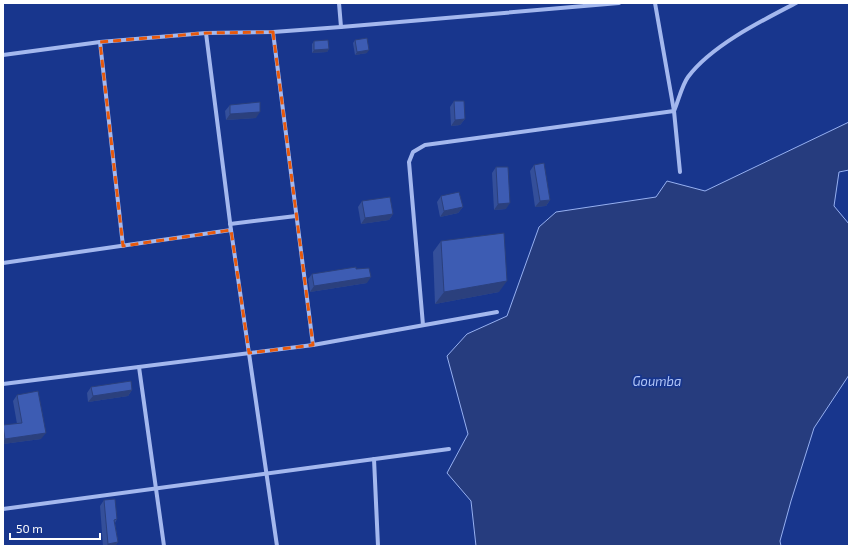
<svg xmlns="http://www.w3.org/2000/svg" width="852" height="549" viewBox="0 0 852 549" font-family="'Exo 2',sans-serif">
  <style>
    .water { fill: #263c7e; stroke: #96b0f1 }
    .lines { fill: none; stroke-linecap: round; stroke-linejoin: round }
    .street { stroke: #a4b8ee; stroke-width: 4 }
    .wall { fill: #344f9a }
    .shaded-wall { fill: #2b407d }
    .building { fill: #3d5cb3; stroke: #2b407d }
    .marked { fill: none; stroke: #e8590c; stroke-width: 3; stroke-dasharray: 8 5; stroke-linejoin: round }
    .labels { text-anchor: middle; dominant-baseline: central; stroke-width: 3.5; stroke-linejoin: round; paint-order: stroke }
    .water-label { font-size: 13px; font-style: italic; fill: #afc3f6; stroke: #18368d }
  </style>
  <rect width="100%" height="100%" fill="#18368d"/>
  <path class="water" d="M 849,122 L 849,170 L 839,172 L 834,206 L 849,224 L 849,375 L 814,428 L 791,501 L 780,541 L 781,546 L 476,546 L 471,501 L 447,473 L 468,434 L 447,356 L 467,334 L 507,316 L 539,227 L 556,212 L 656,197 L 667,181 L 705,191 Z"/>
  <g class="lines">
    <g class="street">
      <path d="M 339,3 L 341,27"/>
      <path d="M 655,3 L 674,111 L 680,172"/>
      <path d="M 273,32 L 313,345"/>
      <path d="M 206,33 L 231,230 L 277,546"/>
      <path d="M 100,42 L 123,246"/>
      <path d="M 3,55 L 100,42 L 206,33 L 273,32 L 341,27 L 619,3"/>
      <path d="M 230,224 L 296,216"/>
      <path d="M 3,263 L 231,230"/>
      <path d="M 423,325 L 409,162 L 413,152 L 425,145 L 674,111 C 678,102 682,85 688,77 C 711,46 761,21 796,3"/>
      <path d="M 139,367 L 164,546"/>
      <path d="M 3,384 L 313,345 L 497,312"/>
      <path d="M 374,459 L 378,546"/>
      <path d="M 3,509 L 449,449"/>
    </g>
  </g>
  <g class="wall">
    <path d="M 355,40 L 367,53 L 355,55 L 353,43 Z"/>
    <path d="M 314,41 L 329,49 L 327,52 L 312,53 L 312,44 Z"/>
    <path d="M 454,101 L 465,119 L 460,125 L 451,126 L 450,107 Z"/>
    <path d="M 230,105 L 256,118 L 226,120 L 225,111 Z"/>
    <path d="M 534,165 L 550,200 L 546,206 L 535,207 L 530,171 Z"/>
    <path d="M 496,167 L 506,209 L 494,210 L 492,173 Z"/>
    <path d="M 441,196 L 463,207 L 458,213 L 440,217 L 437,202 Z"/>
    <path d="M 362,201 L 393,214 L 389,220 L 361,224 L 358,207 Z"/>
    <path d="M 441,241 L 499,292 L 435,304 L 433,252 Z"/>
    <path d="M 356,269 L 367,283 L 310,292 L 308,279 L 312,274 Z"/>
    <path d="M 91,387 L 132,390 L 128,396 L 88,402 L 87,393 Z"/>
    <path d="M 17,395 L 41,439 L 3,444 L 3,426 L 17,424 L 13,401 Z"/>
    <path d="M 104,500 L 117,519 L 115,523 L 118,542 L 115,546 L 103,546 L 100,506 Z"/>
  </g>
  <g class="shaded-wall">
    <path d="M 329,49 L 327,52 L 312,53 L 314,50 Z"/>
    <path d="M 369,50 L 367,53 L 355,55 L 357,52 Z"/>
    <path d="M 260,112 L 256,118 L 226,120 L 230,114 Z"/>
    <path d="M 465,119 L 460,125 L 451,126 L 455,120 Z"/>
    <path d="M 550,200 L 546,206 L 535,207 L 540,201 Z"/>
    <path d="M 510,203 L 506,209 L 494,210 L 498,204 Z"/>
    <path d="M 463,207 L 458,213 L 440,217 L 444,211 Z"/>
    <path d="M 393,214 L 389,220 L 361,224 L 365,218 Z"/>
    <path d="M 371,277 L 367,283 L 310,292 L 314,286 Z"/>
    <path d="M 507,281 L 499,292 L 435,304 L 444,292 Z"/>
    <path d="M 132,390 L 128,396 L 88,402 L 93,396 Z"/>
    <path d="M 46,433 L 41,439 L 3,444 L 3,441 L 5,439 Z"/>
    <path d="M 118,542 L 115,546 L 106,546 L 108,544 Z"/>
  </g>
  <g class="building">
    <path d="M 367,38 L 369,50 L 357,52 L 355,40 Z"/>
    <path d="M 328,40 L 329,49 L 314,50 L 314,41 Z"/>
    <path d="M 454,101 L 464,101 L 465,119 L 455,120 Z"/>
    <path d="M 260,102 L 260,112 L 230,114 L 230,105 Z"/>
    <path d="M 544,163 L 550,200 L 540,201 L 534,165 Z"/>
    <path d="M 496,167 L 508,167 L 510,203 L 498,204 Z"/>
    <path d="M 459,192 L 463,207 L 444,211 L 441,196 Z"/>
    <path d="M 390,197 L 393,214 L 365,218 L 362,201 Z"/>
    <path d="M 504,233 L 507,281 L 444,292 L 441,241 Z"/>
    <path d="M 356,267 L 356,269 L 369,268 L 371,277 L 314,286 L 312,274 Z"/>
    <path d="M 131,381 L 132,390 L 93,396 L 91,387 Z"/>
    <path d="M 38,391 L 46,433 L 5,439 L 3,425 L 22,423 L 17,395 Z"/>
    <path d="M 115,499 L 117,519 L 114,520 L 118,542 L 108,544 L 104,500 Z"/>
  </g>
  <path class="marked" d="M 273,32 L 313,345 L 249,353 L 231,230 L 123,246 L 100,42 L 206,33 Z"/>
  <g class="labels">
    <g class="water-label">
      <text x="657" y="381">Goumba</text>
    </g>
  </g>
  <rect width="852" height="549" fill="none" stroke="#ffffff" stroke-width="8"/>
  <path d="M10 533v6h90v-6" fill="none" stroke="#ffffff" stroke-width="2"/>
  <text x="16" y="533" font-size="12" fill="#ffffff" stroke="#18368d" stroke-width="3" paint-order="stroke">50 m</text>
</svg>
